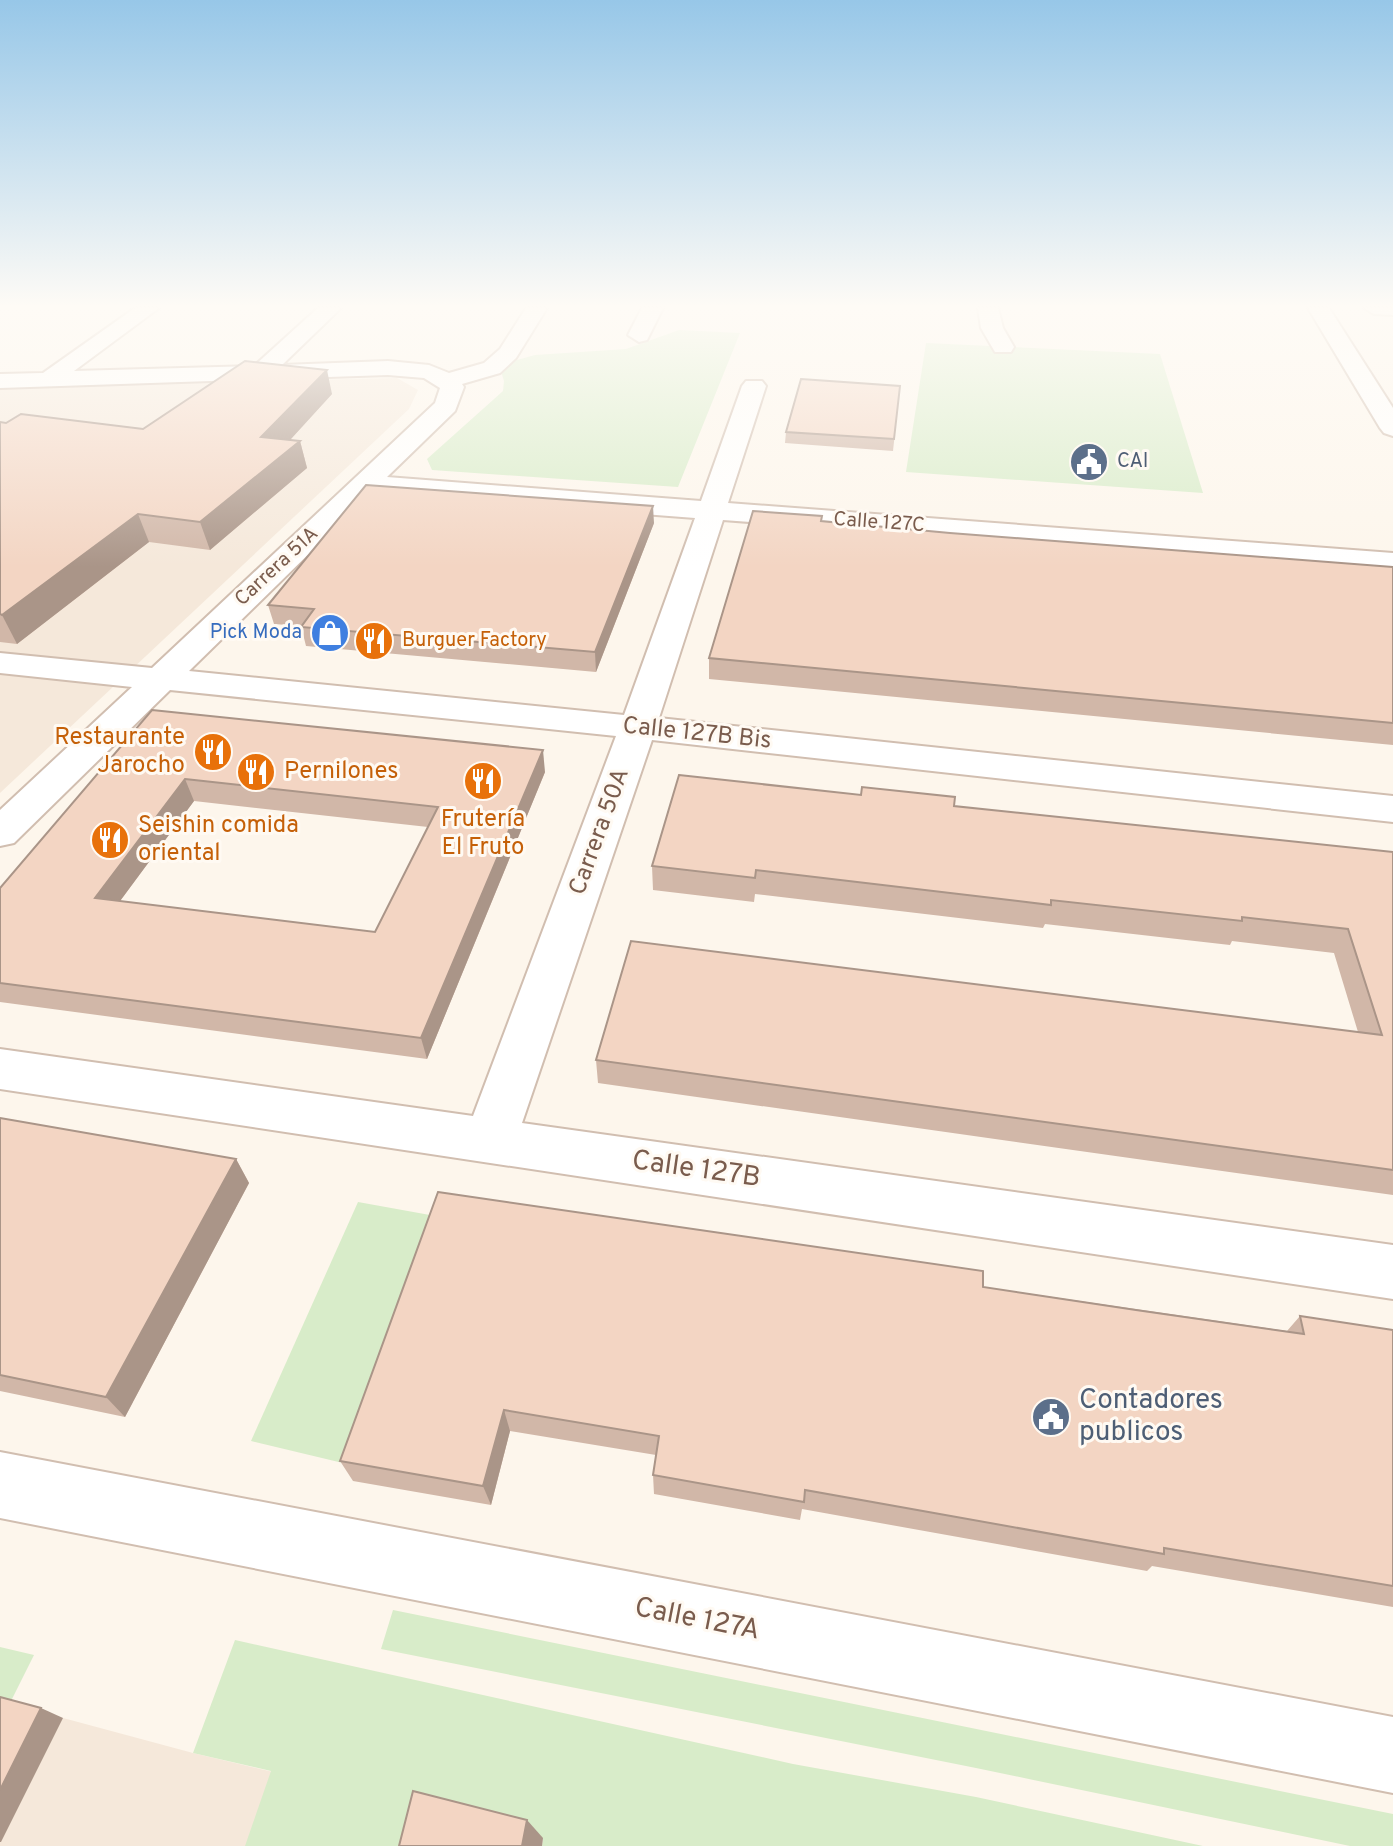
<svg xmlns="http://www.w3.org/2000/svg" width="1393" height="1846" viewBox="0 0 1393 1846" font-family="Overpass,sans-serif">
  <style>
    .residential { fill: #f5e8da }
    .green { fill: #d8ecc9 }
    .lines { fill: none; stroke-linecap: round; stroke-linejoin: round }
    .street-casing { stroke: #d1beb0; stroke-width: 4 }
    .street { fill: #fff; fill-rule: evenodd }
    .wall { fill: #d1b7a8; fill-rule: evenodd }
    .shaded-wall { fill: #aa9588 }
    .building { fill: #f3d5c3; stroke: #aa9588; stroke-width: 2; fill-rule: evenodd }
    .labels { text-anchor: middle; dominant-baseline: central; stroke-width: 6; stroke-linejoin: round; paint-order: stroke }
    .far-service-label { font-size: 20px; fill: #4e5e75; stroke: #fffaf3; text-anchor: start }
    .far-street-label { font-size: 20px; fill: #7a5c4d; stroke: #fffaf3 }
    .far-shop-label { font-size: 20px; fill: #366cbe; stroke: #fffaf3; text-anchor: end }
    .far-food-label { font-size: 20px; fill: #c56008; stroke: #fffaf3; text-anchor: start }
    .street-label { font-size: 24px; fill: #7a5c4d; stroke: #fffaf3 }
    .food-label { font-size: 24px; fill: #c56008; stroke: #fffaf3; text-anchor: start }
    .near-street-label { font-size: 28px; fill: #7a5c4d; stroke: #fffaf3 }
    .near-service-label { font-size: 28px; fill: #4e5e75; stroke: #fffaf3; text-anchor: start }
  </style>
  <rect width="100%" height="100%" fill="#fdf6ec"/>
  <g class="residential">
    <path d="M 397,378 L 418,390 L 409,409 L 0,793 L 0,386 Z"/>
    <path d="M 0,1701 L 193,1753 L 586,1846 L 0,1846 Z"/>
  </g>
  <g class="green">
    <path d="M 679,330 L 740,333 L 678,487 L 432,470 L 427,459 L 503,391 L 504,381 L 499,365 L 535,355 L 626,349 Z"/>
    <path d="M 926,343 L 1160,354 L 1203,493 L 906,472 Z"/>
    <path d="M 358,1202 L 441,1217 L 347,1464 L 251,1441 Z"/>
    <path d="M 393,1610 L 1393,1814 L 1393,1846 L 1350,1846 L 976,1768 L 381,1649 Z"/>
    <path d="M 235,1640 L 793,1764 L 976,1797 L 1203,1846 L 542,1846 L 543,1839 L 431,1846 L 245,1846 L 271,1771 L 193,1753 Z"/>
    <path d="M 0,1647 L 34,1655 L 10,1703 L 0,1701 Z"/>
  </g>
  <g class="lines">
    <defs>
      <g id="street">
        <path d="M 135,308 L 159,308 L 74,371 L 254,366 L 318,308 L 341,308 L 282,365 L 388,361 L 429,365 L 449,373 L 484,363 L 500,349 L 526,308 L 547,308 L 516,358 L 500,373 L 462,384 L 464,387 L 455,411 L 387,477 L 701,501 L 742,386 L 746,381 L 762,381 L 766,386 L 728,503 L 1393,553 L 1393,571 L 723,520 L 659,718 L 1393,796 L 1393,822 L 652,740 L 522,1123 L 1393,1245 L 1393,1299 L 0,1089 L 0,1049 L 473,1116 L 616,736 L 170,690 L 14,843 L 0,846 L 0,810 L 132,687 L 0,673 L 0,653 L 152,668 L 435,403 L 440,388 L 424,378 L 388,375 L 0,388 L 0,374 L 43,373 ZM 371,493 L 695,518 L 624,715 L 189,671 Z"/>
        <path d="M 642,308 L 663,308 L 647,340 L 639,342 L 628,335 Z"/>
        <path d="M 978,308 L 998,308 L 1003,328 L 1014,347 L 1011,352 L 995,352 L 981,328 Z"/>
        <path d="M 1308,308 L 1329,308 L 1393,408 L 1393,436 L 1384,433 L 1380,428 Z"/>
        <path d="M 1364,308 L 1393,308 L 1393,315 L 1374,314 Z"/>
        <path d="M 0,1452 L 1393,1717 L 1393,1793 L 0,1518 Z"/>
      </g>
    </defs>
    <use href="#street" class="street-casing"/>
    <use href="#street" class="street"/>
  </g>
  <g class="wall">
    <path d="M 900,386 L 893,451 L 785,443 L 786,432 Z"/>
    <path d="M 332,394 L 290,440 L 300,441 L 307,468 L 210,550 L 149,542 L 17,644 L 0,642 L 0,422 L 143,429 Z"/>
    <path d="M 821,521 L 950,533 L 1393,567 L 1393,745 L 709,679 L 709,658 Z"/>
    <path d="M 654,523 L 596,672 L 306,646 L 301,626 L 274,624 L 268,605 Z"/>
    <path d="M 152,710 L 545,772 L 427,1059 L 0,1002 L 0,888 ZM 194,801 L 428,827 L 375,932 L 120,901 Z"/>
    <path d="M 954,806 L 1393,852 L 1393,1195 L 598,1083 L 596,1060 L 1358,1032 L 1334,953 L 1232,941 L 1230,945 L 1045,924 L 1043,928 L 755,894 L 754,902 L 653,890 L 652,866 Z"/>
    <path d="M 0,1118 L 236,1159 L 249,1183 L 125,1417 L 0,1391 Z"/>
    <path d="M 438,1192 L 983,1287 L 1287,1331 L 1300,1316 L 1393,1330 L 1393,1607 L 1152,1566 L 1147,1571 L 802,1509 L 800,1520 L 654,1494 L 653,1475 L 656,1455 L 510,1431 L 491,1505 L 353,1481 L 340,1461 Z"/>
  </g>
  <g class="shaded-wall">
    <path d="M 327,370 L 332,394 L 269,463 L 261,437 Z"/>
    <path d="M 300,441 L 307,468 L 210,550 L 200,522 Z"/>
    <path d="M 653,506 L 654,523 L 596,672 L 595,652 Z"/>
    <path d="M 138,514 L 149,542 L 17,644 L 2,615 Z"/>
    <path d="M 543,750 L 545,772 L 427,1059 L 421,1038 Z"/>
    <path d="M 185,779 L 194,801 L 106,920 L 95,898 Z"/>
    <path d="M 236,1159 L 249,1183 L 125,1417 L 106,1397 Z"/>
    <path d="M 504,1410 L 510,1431 L 491,1505 L 483,1486 Z"/>
    <path d="M 41,1708 L 63,1718 L 1,1842 L 0,1842 L 0,1790 Z"/>
    <path d="M 527,1820 L 543,1838 L 542,1846 L 522,1846 Z"/>
  </g>
  <g class="building">
    <path d="M 245,361 L 327,370 L 261,437 L 300,441 L 200,522 L 138,514 L 2,615 L 0,614 L 0,422 L 6,423 L 21,414 L 143,429 Z"/>
    <path d="M 801,379 L 900,386 L 894,439 L 786,432 Z"/>
    <path d="M 366,485 L 653,506 L 595,652 L 301,627 L 314,609 L 268,605 Z"/>
    <path d="M 753,511 L 822,516 L 821,521 L 950,533 L 1393,567 L 1393,723 L 709,658 Z"/>
    <path d="M 152,710 L 543,750 L 421,1038 L 0,983 L 0,888 ZM 185,779 L 438,807 L 375,932 L 95,898 Z"/>
    <path d="M 679,775 L 861,795 L 862,787 L 955,797 L 954,806 L 1393,852 L 1393,1170 L 596,1060 L 631,941 L 1382,1035 L 1348,929 L 1242,917 L 1242,921 L 1051,900 L 1051,905 L 756,870 L 755,878 L 652,866 Z"/>
    <path d="M 0,1118 L 236,1159 L 106,1397 L 0,1375 Z"/>
    <path d="M 438,1192 L 983,1271 L 983,1287 L 1136,1310 L 1304,1334 L 1300,1316 L 1393,1330 L 1393,1586 L 1164,1548 L 1164,1554 L 805,1490 L 804,1502 L 653,1475 L 659,1436 L 504,1410 L 483,1486 L 340,1461 Z"/>
    <path d="M 0,1697 L 41,1708 L 0,1790 Z"/>
    <path d="M 413,1791 L 527,1820 L 522,1846 L 399,1846 Z"/>
  </g>
  <linearGradient id="sky" x2="0" y2="1"><stop stop-color="#97c7e8"/><stop offset="0.54" stop-color="#fefbf6"/><stop offset="1" stop-color="#fefbf6" stop-opacity="0"/></linearGradient>
  <rect width="1393" height="567" fill="url(#sky)"/>
  <defs>
    <symbol id="civic-disc" viewBox="-11 -11 22 22"><circle r="9.5" fill="#5c6f8a" stroke="#fffaf3"/><path d="M-.6-6.5H3V-4.5H.6V-3L4-1V1h2V6H-6V1h2V-1L-.6-3ZM-1.2 2.5V6h2.4V2.5Z" fill="#fff"/></symbol>
    <symbol id="shop-disc" viewBox="-11 -11 22 22"><circle r="9.5" fill="#3f7fe0" stroke="#fffaf3"/><path d="M-5-2.5h2.3a2.7 3.5 0 0 1 5.4 0H5L5.5 6h-11ZM-1.5-2.5h3a1.5 2.3 0 0 0-3 0Z" fill="#fff"/></symbol>
    <symbol id="restaurant-disc" viewBox="-11 -11 22 22"><circle r="9.5" fill="#e8710a" stroke="#fffaf3"/><path d="M-5-6h1v4h1v-4h1v4h1v-4h1v5L-1.5 .5V6h-2V.5L-5-1ZM5-6V6H3V1.5H1.5Q1.5-4 5-6Z" fill="#fff"/></symbol>
  </defs>
  <g fill-rule="evenodd">
    <use href="#civic-disc" x="1067" y="440" width="44" height="44"/>
    <use href="#shop-disc" x="308" y="611" width="44" height="44"/>
    <use href="#restaurant-disc" x="352" y="619" width="44" height="44"/>
    <use href="#restaurant-disc" x="191" y="730" width="44" height="44"/>
    <use href="#restaurant-disc" x="234" y="750" width="44" height="44"/>
    <use href="#restaurant-disc" x="461" y="759" width="44" height="44"/>
    <use href="#restaurant-disc" x="88" y="818" width="44" height="44"/>
    <use href="#civic-disc" x="1029" y="1395" width="44" height="44"/>
  </g>
  <g class="labels">
    <g class="far-service-label">
      <text x="1117" y="462">CAI</text>
    </g>
    <g class="far-street-label">
      <text transform="translate(879 523) rotate(4)">Calle 127C</text>
      <text transform="translate(277 567) rotate(-43)">Carrera 51A</text>
    </g>
    <g class="far-shop-label">
      <text x="302" y="633">Pick Moda</text>
    </g>
    <g class="far-food-label">
      <text x="402" y="641">Burguer Factory</text>
    </g>
    <g class="street-label">
      <text transform="translate(697 734) rotate(6)">Calle 127B Bis</text>
      <text transform="translate(600 832) rotate(-70)">Carrera 50A</text>
    </g>
    <g class="food-label">
      <text x="185" y="738" text-anchor="end">Restaurante<tspan x="185" dy="28">Jarocho</tspan></text>
      <text x="284" y="772">Pernilones</text>
      <text x="483" y="820" text-anchor="middle">Frutería<tspan x="483" dy="28">El Fruto</tspan></text>
      <text x="138" y="826">Seishin comida<tspan x="138" dy="28">oriental</tspan></text>
    </g>
    <g class="near-street-label">
      <text transform="translate(696 1170) rotate(8)">Calle 127B</text>
      <text transform="translate(697 1620) rotate(11)">Calle 127A</text>
    </g>
    <g class="near-service-label">
      <text x="1079" y="1401">Contadores<tspan x="1079" dy="32">publicos</tspan></text>
    </g>
  </g>
</svg>
